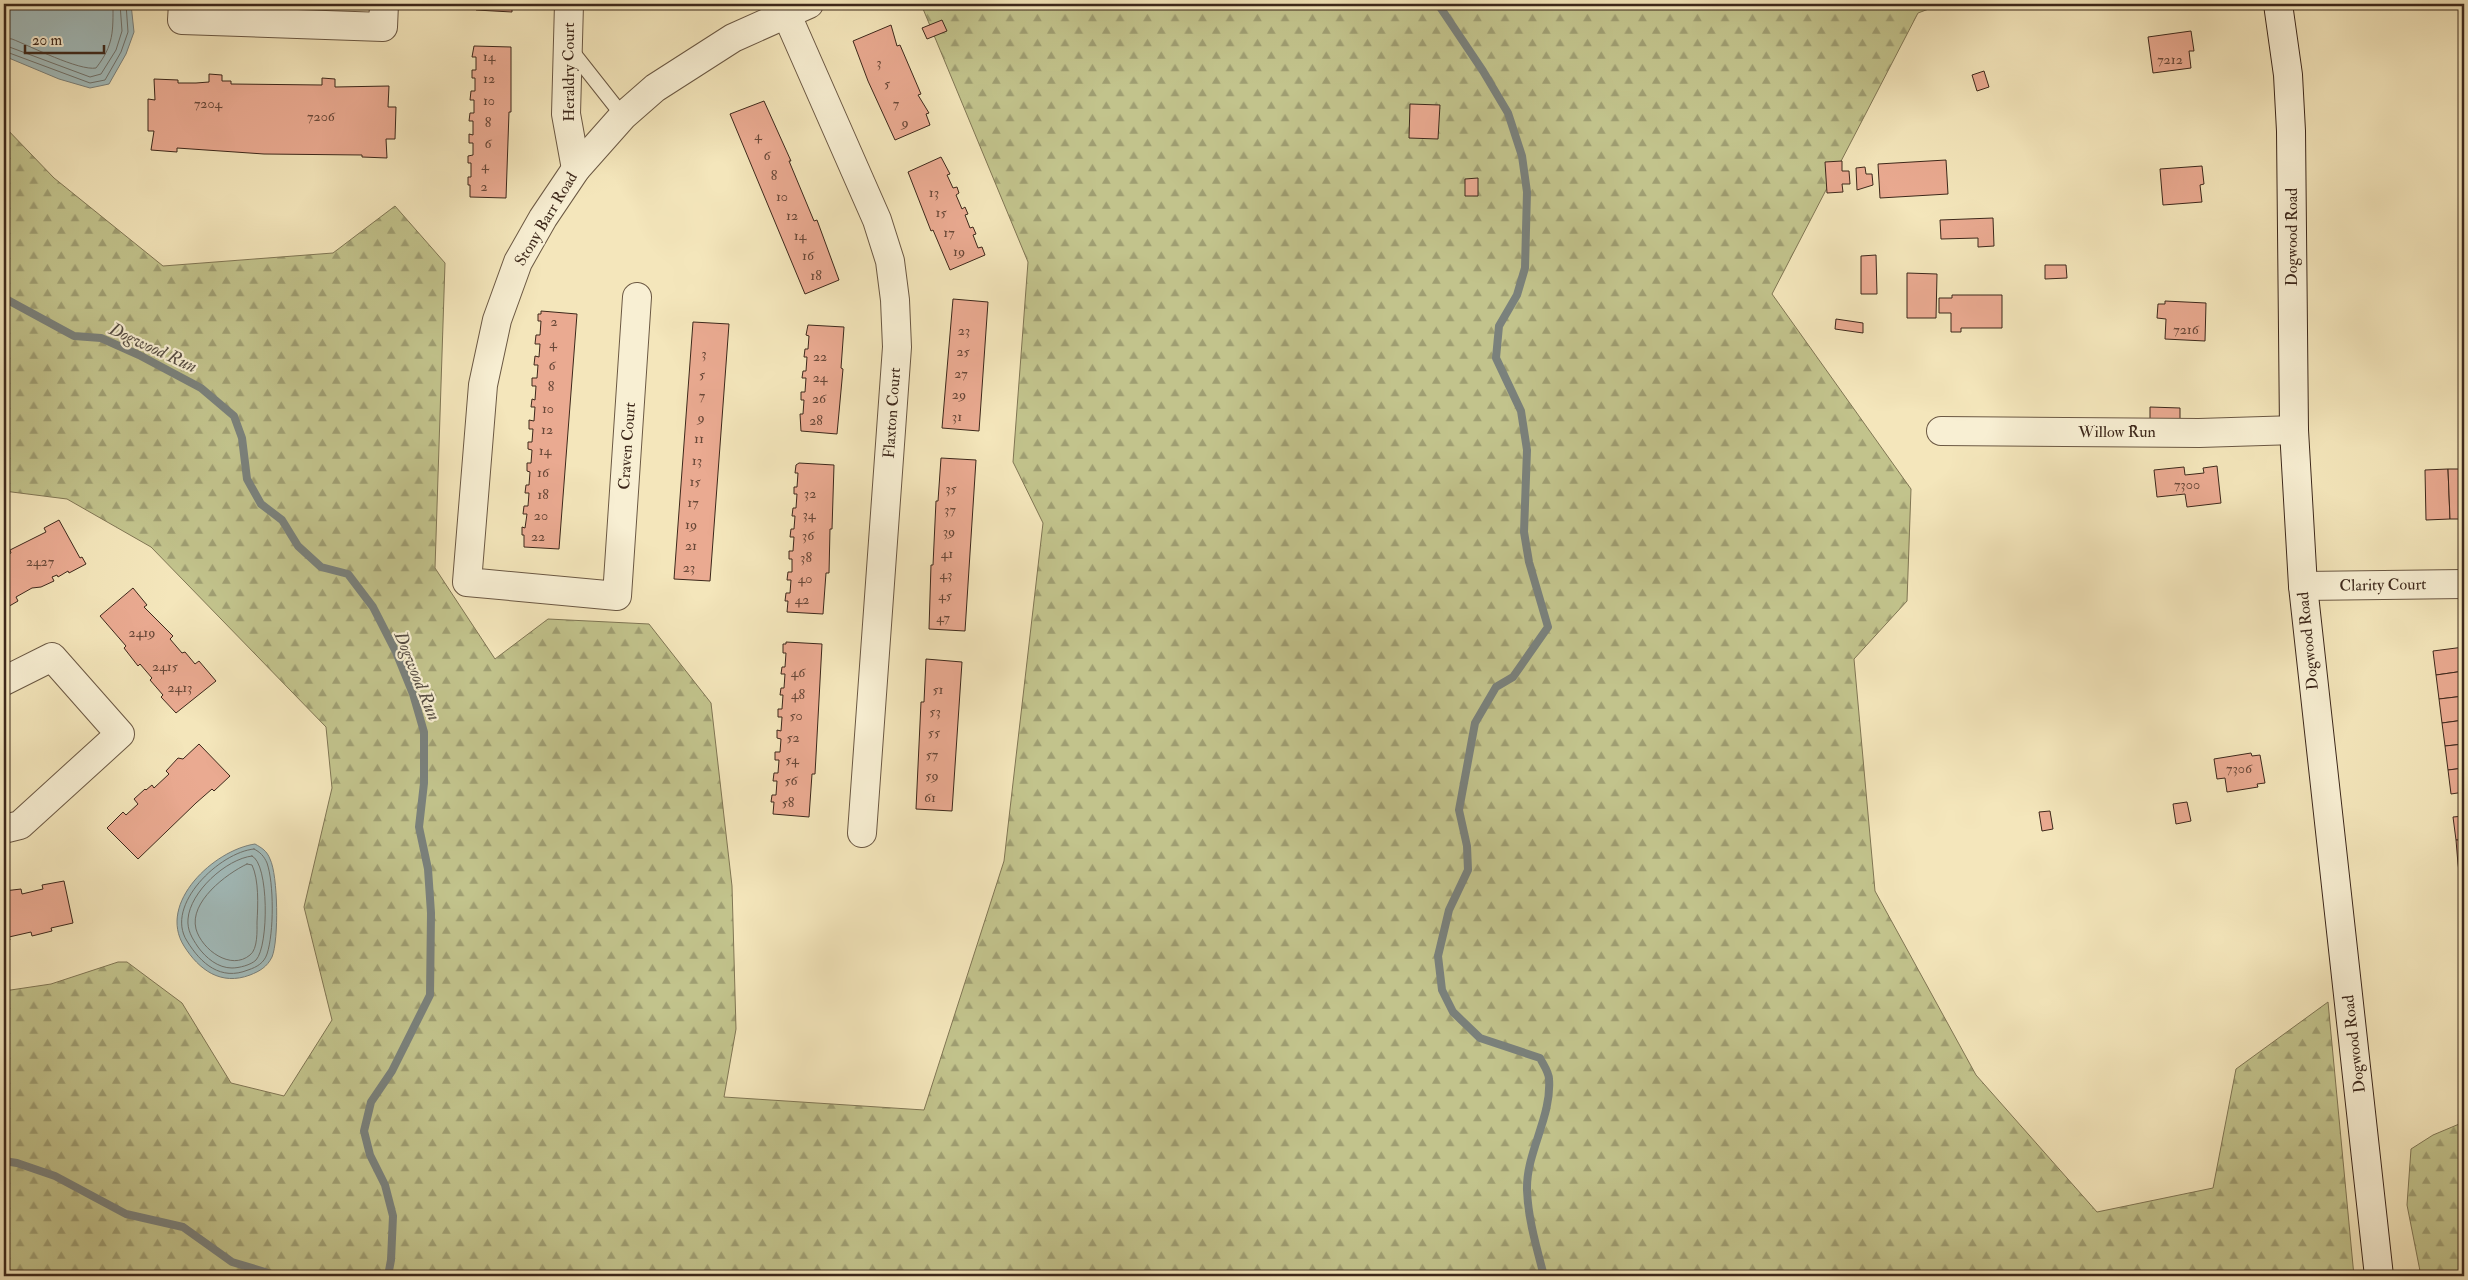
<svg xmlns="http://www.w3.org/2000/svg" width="2468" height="1280" viewBox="0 0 2468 1280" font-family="'IM FELL Double Pica',serif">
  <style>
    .forest { fill: url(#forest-firs); stroke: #807654 }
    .water { fill: #a2bcbc; stroke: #7a817c }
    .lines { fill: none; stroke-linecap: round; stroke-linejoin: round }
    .shore { stroke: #70726c; stroke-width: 1 }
    .stream { stroke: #7a817c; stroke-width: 8 }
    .building { fill: #eaaa91; stroke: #3d281b }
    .lane-casing { stroke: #6b5843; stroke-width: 16 }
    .street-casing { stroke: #6b5843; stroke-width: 30 }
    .secondary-casing { stroke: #3d281b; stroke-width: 30 }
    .lane { stroke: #f8efd3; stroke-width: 14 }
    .street { stroke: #f8efd3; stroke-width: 28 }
    .secondary { stroke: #f8efd3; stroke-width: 28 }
    .labels { text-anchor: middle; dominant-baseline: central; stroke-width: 4.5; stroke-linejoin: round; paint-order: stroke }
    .number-label { font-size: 14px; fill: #684838 }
    .street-label { font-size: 16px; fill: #3d281b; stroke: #f8efd3 }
    .water-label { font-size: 18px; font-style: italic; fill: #564d43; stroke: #f8efd3 }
  </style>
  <defs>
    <pattern id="forest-firs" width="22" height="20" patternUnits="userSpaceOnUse" patternTransform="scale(1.25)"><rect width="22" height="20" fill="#c2c38c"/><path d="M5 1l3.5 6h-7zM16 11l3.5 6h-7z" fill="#9f9e72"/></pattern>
  </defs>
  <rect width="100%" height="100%" fill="#f4e6bb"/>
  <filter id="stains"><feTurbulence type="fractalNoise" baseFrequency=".004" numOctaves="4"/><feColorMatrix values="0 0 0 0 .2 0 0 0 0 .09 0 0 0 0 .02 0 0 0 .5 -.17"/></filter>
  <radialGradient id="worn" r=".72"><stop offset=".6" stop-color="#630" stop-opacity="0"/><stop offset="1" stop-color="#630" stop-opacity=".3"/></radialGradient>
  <g class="forest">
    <path d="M 921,4 L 1942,4 L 1918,13 L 1772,294 L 1911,489 L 1907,601 L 1854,659 L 1875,891 L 1976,1075 L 2097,1212 L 2213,1188 L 2236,1069 L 2328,1002 L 2354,1276 L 4,1276 L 4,991 L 51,984 L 118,962 L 127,962 L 182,1003 L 231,1083 L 284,1096 L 332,1020 L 304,907 L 332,788 L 326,727 L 151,547 L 67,499 L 4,491 L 4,126 L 54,178 L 163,266 L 333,253 L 395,206 L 445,263 L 435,568 L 495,659 L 548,619 L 649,624 L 711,703 L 732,886 L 736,1029 L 724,1097 L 924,1110 L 1004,861 L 1043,523 L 1013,462 L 1028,262 Z"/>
    <path d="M 2464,1122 L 2464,1276 L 2421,1276 L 2407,1205 L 2411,1149 L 2433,1135 Z"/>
  </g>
  <g class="water">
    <path d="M 4,4 L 131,4 L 134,32 L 126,54 L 109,84 L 90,88 L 59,79 L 4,56 Z"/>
    <path d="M 255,844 C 262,848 267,851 270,859 C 278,875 279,940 272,957 C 267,967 260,971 250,975 C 221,986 199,970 184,946 C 157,903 214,850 255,844 Z"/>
  </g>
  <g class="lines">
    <g class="shore">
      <path d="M 4,38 L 12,39 C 30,46 79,71 96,68 C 114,45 113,31 113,4"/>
      <path d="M 4,45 L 90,77 L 101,74 L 116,50 L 122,31 L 120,4"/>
      <path d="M 4,51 L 90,83 L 105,80 L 121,52 L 128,32 L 126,4"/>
      <path d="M 254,849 C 260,852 264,856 267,863 C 274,883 274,933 267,954 C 264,963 257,967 248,970 C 221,981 201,964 187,941 C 164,905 220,852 254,849 Z"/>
      <path d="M 252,856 C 269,863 269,946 256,960 C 251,965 239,968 232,968 C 218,968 206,958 198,947 C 192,938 187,930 188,919 C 190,892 226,859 252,856 Z"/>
      <path d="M 247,864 L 252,865 C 259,880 258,905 257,922 C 257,930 258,949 250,955 C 231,971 202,950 196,929 C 189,902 226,874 247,864 Z"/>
    </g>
    <g class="stream">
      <path d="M 1438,4 L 1483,71 L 1508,113 L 1522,156 L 1527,192 L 1525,268 L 1517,295 L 1499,326 L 1496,358 L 1521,411 L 1527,450 L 1524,532 L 1529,562 L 1548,627 L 1513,677 L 1496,687 L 1475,723 L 1459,810 L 1467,846 L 1468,870 L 1449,910 L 1438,956 L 1442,990 L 1453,1012 L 1480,1038 L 1540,1058 C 1543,1064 1549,1072 1549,1079 C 1552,1117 1526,1152 1527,1190 C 1528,1219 1537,1249 1544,1276"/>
      <path d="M 4,298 L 74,336 L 101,338 L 139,355 L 201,388 L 234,416 L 242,438 L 247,479 L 261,504 L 282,520 L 298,546 L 321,567 L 348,574 L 373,607 L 396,652 L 413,694 L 424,732 L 424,783 L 419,827 L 428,869 L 431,913 L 430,995 L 392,1071 L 371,1102 L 364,1131 L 370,1155 L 385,1185 L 393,1216 L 391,1260 L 388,1276"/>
      <path d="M 4,1161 L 17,1163 L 55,1176 L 126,1214 L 183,1227 L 232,1262 L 278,1276"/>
    </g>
  </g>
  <g class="building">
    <path d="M 476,4 L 512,4 L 512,12 L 476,10 Z"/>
    <path d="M 942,20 L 947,31 L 927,39 L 922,28 Z"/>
    <path d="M 891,25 L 897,46 L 900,45 L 921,94 L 918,95 L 929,113 L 926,114 L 930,125 L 895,140 L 868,81 L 853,41 Z"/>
    <path d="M 2191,31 L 2194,51 L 2189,51 L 2191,68 L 2153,73 L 2148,37 Z"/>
    <path d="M 474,46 L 511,47 L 511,112 L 509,112 L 506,198 L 470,197 L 470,185 L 468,185 L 468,177 L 471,177 L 471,163 L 468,163 L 468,156 L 473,155 L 473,143 L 469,143 L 469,134 L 473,135 L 473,121 L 469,121 L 470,113 L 474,113 L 474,100 L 470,100 L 471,91 L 475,91 L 475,78 L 472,78 L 472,70 L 476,70 L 476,57 L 472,57 Z"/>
    <path d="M 1984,71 L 1989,87 L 1977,91 L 1972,75 Z"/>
    <path d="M 209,74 L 222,75 L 222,81 L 231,81 L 231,84 L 322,85 L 322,78 L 335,79 L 335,87 L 389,86 L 388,107 L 396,107 L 395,139 L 386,139 L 387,158 L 362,157 L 362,155 L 264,154 L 177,148 L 177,152 L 151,150 L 154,131 L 148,131 L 148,99 L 155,100 L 154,79 L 178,80 L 178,83 L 196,83 L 209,82 Z"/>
    <path d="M 764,101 L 791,161 L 789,161 L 814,221 L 817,220 L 839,280 L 805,294 L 730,114 Z"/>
    <path d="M 1410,104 L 1440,105 L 1438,139 L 1409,138 Z"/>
    <path d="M 941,157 L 950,174 L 947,175 L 953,188 L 957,187 L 959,193 L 956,195 L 962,209 L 965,207 L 968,214 L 965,215 L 970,228 L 973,227 L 976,234 L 973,235 L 978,248 L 982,247 L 985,255 L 950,270 L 933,230 L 931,231 L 908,172 Z"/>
    <path d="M 1946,160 L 1948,194 L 1880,198 L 1878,164 Z"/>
    <path d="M 1842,161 L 1842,171 L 1849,171 L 1850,184 L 1842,184 L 1843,192 L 1827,193 L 1825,162 Z"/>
    <path d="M 2202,166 L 2204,184 L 2200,185 L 2202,202 L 2163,205 L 2160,169 Z"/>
    <path d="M 1865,167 L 1866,174 L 1872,174 L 1873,185 L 1857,190 L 1856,168 Z"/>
    <path d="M 1478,178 L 1478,196 L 1465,196 L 1465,179 Z"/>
    <path d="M 1993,218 L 1994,246 L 1978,247 L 1978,238 L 1941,239 L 1940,220 Z"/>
    <path d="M 1876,255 L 1877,294 L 1861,294 L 1861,256 Z"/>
    <path d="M 2045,265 L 2066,265 L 2067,278 L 2045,279 Z"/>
    <path d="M 1907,273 L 1937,274 L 1936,318 L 1907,318 Z"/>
    <path d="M 1952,295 L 2002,295 L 2002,328 L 1961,328 L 1961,332 L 1951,332 L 1951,313 L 1939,313 L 1939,298 L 1952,298 Z"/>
    <path d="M 953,299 L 988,302 L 979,431 L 942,428 Z"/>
    <path d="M 2165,301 L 2206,303 L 2205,341 L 2165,339 L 2166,319 L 2157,318 L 2158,304 L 2165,304 Z"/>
    <path d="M 541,311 L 577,314 L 559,549 L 524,547 L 524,535 L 522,535 L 522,527 L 525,528 L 527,514 L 523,514 L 524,506 L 528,506 L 529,493 L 525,493 L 526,485 L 529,485 L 530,472 L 527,471 L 527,463 L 531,463 L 532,450 L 528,449 L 528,442 L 532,442 L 533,429 L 529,429 L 529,420 L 534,421 L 535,407 L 531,407 L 532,399 L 535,400 L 536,386 L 532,386 L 532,378 L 537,378 L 538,365 L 534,365 L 535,356 L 539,357 L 540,344 L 535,344 L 536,335 L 540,335 L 541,321 L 538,321 L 538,314 L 541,314 Z"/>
    <path d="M 1836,319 L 1863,323 L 1863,333 L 1835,329 Z"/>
    <path d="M 693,322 L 729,324 L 710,581 L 674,579 Z"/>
    <path d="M 808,325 L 844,327 L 841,368 L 843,369 L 837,434 L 801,431 L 800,414 L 803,414 L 804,400 L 801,400 L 801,392 L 805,392 L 806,378 L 802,378 L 803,371 L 806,371 L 807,357 L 804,357 L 805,349 L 808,349 L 809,336 L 806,335 Z"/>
    <path d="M 2150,407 L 2180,408 L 2180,423 L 2150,423 Z"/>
    <path d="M 941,458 L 976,460 L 965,631 L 929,629 L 931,565 L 933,565 L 936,501 L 938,501 Z"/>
    <path d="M 799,463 L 834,465 L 832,529 L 830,529 L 829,573 L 826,573 L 823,614 L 787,612 L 788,601 L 785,601 L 786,593 L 790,593 L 791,580 L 787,580 L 788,572 L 792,572 L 792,559 L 789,559 L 789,551 L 793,551 L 794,537 L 790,537 L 791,529 L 794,529 L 795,516 L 792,516 L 793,508 L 796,508 L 797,494 L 794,494 L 794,487 L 797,487 L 798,473 L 795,473 L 796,465 Z"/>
    <path d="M 2217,466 L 2221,503 L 2187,507 L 2185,494 L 2157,497 L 2154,470 L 2184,467 L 2185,475 L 2204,473 L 2203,468 Z"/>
    <path d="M 2448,469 L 2450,519 L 2426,520 L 2425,470 Z"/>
    <path d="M 2448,469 L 2464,469 L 2464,519 L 2450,519 Z"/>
    <path d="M 59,520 L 80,558 L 82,557 L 86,564 L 69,573 L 68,571 L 58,577 L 57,575 L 52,577 L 54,581 L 41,587 L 32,588 L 16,597 L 18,601 L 6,608 L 4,607 L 4,557 L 11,553 L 10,550 L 46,532 L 44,528 Z"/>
    <path d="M 133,588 L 147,605 L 144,607 L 173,636 L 170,639 L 182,653 L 185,652 L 195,664 L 199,661 L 216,681 L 176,713 L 161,697 L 163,695 L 150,680 L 152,678 L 140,664 L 138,666 L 124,648 L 126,646 L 100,616 Z"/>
    <path d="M 786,642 L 822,644 L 815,774 L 812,774 L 809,817 L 773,814 L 774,802 L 771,802 L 772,795 L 776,795 L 777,781 L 773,781 L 774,773 L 778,773 L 779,760 L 775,760 L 775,752 L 780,752 L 781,739 L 777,738 L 777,730 L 781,731 L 782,717 L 778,717 L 778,709 L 782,709 L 783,695 L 780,695 L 781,688 L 784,688 L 785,674 L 781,674 L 782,667 L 785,667 L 786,653 L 783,653 L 783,644 L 786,644 Z"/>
    <path d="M 2464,647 L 2464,671 L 2436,675 L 2433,651 Z"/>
    <path d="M 926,659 L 962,662 L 952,811 L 916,809 L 921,702 L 924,702 Z"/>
    <path d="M 2464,671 L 2464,696 L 2439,699 L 2436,675 Z"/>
    <path d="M 2464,696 L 2464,720 L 2442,723 L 2439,699 Z"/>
    <path d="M 2464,720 L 2464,744 L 2445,746 L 2442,723 Z"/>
    <path d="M 199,744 L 230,776 L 214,791 L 212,789 L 196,803 L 138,859 L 107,828 L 123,812 L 126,815 L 138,804 L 134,799 L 145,789 L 146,790 L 152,785 L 154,788 L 169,774 L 166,771 L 178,758 L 183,759 Z"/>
    <path d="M 2464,744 L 2464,768 L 2448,770 L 2445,746 Z"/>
    <path d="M 2251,753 L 2252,756 L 2260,755 L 2265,783 L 2257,784 L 2258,787 L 2227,792 L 2225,778 L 2217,779 L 2214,759 Z"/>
    <path d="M 2464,768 L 2464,792 L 2451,794 L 2448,770 Z"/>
    <path d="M 2187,802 L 2191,821 L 2176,824 L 2173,804 Z"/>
    <path d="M 2050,811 L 2053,829 L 2042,831 L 2039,812 Z"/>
    <path d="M 2464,816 L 2464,840 L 2456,840 L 2453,817 Z"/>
    <path d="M 2456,840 L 2464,840 L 2464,863 L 2458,864 Z"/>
    <path d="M 2464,863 L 2464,887 L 2461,887 L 2458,864 Z"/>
    <path d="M 64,881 L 73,923 L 51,928 L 52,931 L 32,936 L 31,932 L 9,937 L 10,940 L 4,942 L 4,891 L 21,889 L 22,894 L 43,889 L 42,885 Z"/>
  </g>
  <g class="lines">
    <defs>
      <path id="lane" d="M 571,50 L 623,116"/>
      <g id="street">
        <path d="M 183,4 L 182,20 L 383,27 L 384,4"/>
        <path d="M 569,4 L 566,114 L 576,169"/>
        <path d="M 786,13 L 877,220 L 890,261 L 895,300 L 897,347 L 862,833"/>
        <path d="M 637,297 L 617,596 L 467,582 L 483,385 L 497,320 L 518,262 L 543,218 L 576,169 L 623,116 L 655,88 L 733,38 L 809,4"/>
        <path d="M 1941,431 L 2199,433 L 2294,430"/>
        <path d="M 2303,586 L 2464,584"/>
        <path d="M 4,681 L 52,657 L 120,734 L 20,825 L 4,829"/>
      </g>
      <path id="secondary" d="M 2278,4 L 2288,75 L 2291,131 L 2294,430 L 2303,586 L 2379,1276"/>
    </defs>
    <use href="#lane" class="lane-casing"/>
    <use href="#street" class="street-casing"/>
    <use href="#secondary" class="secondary-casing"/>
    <use href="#lane" class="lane"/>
    <use href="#street" class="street"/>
    <use href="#secondary" class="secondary"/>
  </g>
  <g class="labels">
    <g class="number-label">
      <text x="489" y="56">14</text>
      <text x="2170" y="59">7212</text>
      <text x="879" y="62">3</text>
      <text x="489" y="78">12</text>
      <text x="887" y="83">5</text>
      <text x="489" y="100">10</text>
      <text x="208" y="103">7204</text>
      <text x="896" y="103">7</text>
      <text x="321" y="116">7206</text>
      <text x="488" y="122">8</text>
      <text x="905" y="122">9</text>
      <text x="758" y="135">4</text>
      <text x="488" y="143">6</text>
      <text x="767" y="155">6</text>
      <text x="485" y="165">4</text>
      <text x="774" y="175">8</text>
      <text x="484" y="186">2</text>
      <text x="934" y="192">13</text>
      <text x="782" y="196">10</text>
      <text x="941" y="212">15</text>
      <text x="792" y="215">12</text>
      <text x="949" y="232">17</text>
      <text x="800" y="235">14</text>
      <text x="959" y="251">19</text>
      <text x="808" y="255">16</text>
      <text x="816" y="275">18</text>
      <text x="554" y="321">2</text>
      <text x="2186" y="329">7216</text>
      <text x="964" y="330">23</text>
      <text x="553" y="343">4</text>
      <text x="963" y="351">25</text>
      <text x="704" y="353">3</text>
      <text x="820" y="356">22</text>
      <text x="552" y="365">6</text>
      <text x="961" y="373">27</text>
      <text x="702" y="374">5</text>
      <text x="820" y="377">24</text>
      <text x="551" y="386">8</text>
      <text x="959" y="394">29</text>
      <text x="702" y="395">7</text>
      <text x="819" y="398">26</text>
      <text x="548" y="408">10</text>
      <text x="957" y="416">31</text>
      <text x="701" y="417">9</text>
      <text x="816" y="420">28</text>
      <text x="547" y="429">12</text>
      <text x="699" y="438">11</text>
      <text x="545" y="450">14</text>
      <text x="697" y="460">13</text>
      <text x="543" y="472">16</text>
      <text x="695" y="481">15</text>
      <text x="2187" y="484">7300</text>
      <text x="951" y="488">35</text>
      <text x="810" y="493">32</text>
      <text x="543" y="494">18</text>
      <text x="693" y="502">17</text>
      <text x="950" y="509">37</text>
      <text x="809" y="514">34</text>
      <text x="541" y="515">20</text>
      <text x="691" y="524">19</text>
      <text x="949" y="531">39</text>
      <text x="808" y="535">36</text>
      <text x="538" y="536">22</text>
      <text x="691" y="545">21</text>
      <text x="947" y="553">41</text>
      <text x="806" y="557">38</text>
      <text x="40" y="561">2427</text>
      <text x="689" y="567">23</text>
      <text x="946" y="574">43</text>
      <text x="805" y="578">40</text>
      <text x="945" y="595">45</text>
      <text x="802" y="599">42</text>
      <text x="943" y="617">47</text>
      <text x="142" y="632">2419</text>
      <text x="165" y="666">2415</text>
      <text x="798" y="672">46</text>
      <text x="180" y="687">2413</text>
      <text x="938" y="689">51</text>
      <text x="798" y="694">48</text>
      <text x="935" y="711">53</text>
      <text x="796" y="715">50</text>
      <text x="934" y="732">55</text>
      <text x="793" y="737">52</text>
      <text x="932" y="754">57</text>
      <text x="792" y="759">54</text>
      <text x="2239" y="768">7306</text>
      <text x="932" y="775">59</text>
      <text x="791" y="780">56</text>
      <text x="930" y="797">61</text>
      <text x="788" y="802">58</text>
    </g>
    <g class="street-label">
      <text transform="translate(569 72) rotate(-90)">Heraldry Court</text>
      <text transform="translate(546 219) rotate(-59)">Stony Barr Road</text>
      <text transform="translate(2292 237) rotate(-90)">Dogwood Road</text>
      <text transform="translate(892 413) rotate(-86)">Flaxton Court</text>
      <text x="2117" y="432">Willow Run</text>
      <text transform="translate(627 446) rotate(-86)">Craven Court</text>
      <text transform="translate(2383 585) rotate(-1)">Clarity Court</text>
      <text transform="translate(2308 641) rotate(-96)">Dogwood Road</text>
      <text transform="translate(2354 1044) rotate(-97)">Dogwood Road</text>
    </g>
    <g class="water-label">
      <text transform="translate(153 348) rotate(25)">Dogwood Run</text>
      <text transform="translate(417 676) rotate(68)">Dogwood Run</text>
    </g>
  </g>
  <rect width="2468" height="1280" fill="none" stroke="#f4e6bb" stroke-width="20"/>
  <rect x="5" y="5" width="2458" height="1270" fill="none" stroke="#3d281b" stroke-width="2.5"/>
  <rect x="10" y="10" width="2448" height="1260" fill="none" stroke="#3d281b"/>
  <path d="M25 45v8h79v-8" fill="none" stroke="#3d281b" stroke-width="2.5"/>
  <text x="32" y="45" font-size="15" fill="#3d281b" stroke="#f8efd3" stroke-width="4" paint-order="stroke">20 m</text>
  <rect width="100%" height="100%" filter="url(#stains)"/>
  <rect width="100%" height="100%" fill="url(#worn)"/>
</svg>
